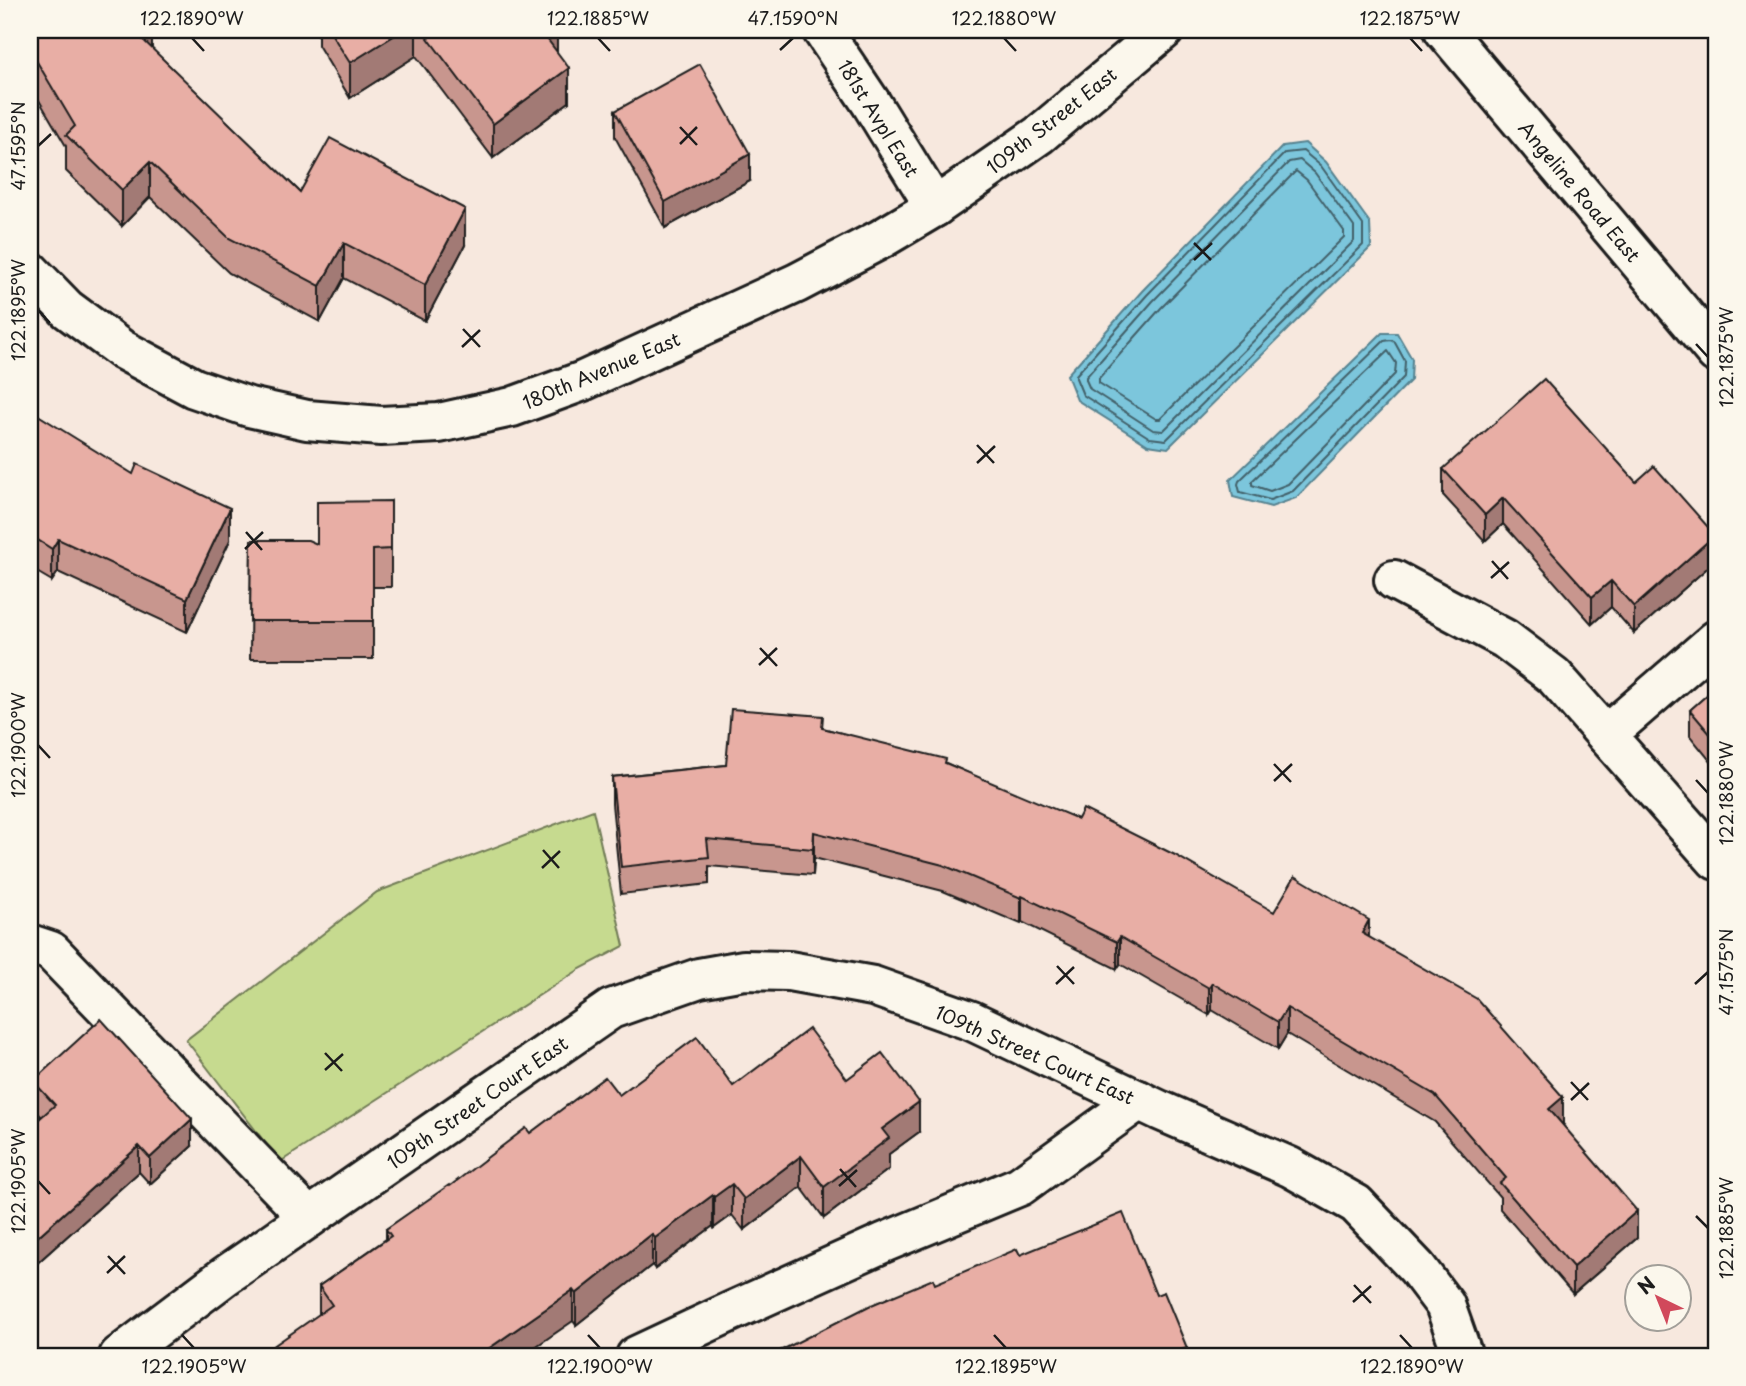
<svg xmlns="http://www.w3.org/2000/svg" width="1746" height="1386" viewBox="0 0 1746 1386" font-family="'Playpen Sans',sans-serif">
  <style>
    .green { fill: #c6da8f; stroke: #717b56; stroke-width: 2 }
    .water { fill: #7cc6dc; stroke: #56828f; stroke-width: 2 }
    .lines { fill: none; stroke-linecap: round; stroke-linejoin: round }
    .shore { stroke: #426069; stroke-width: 2 }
    .minor-casing { stroke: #1c1c1c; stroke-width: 44 }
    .minor { stroke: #fbf7ec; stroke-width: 38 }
    .wall { fill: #c8968e; stroke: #1c1c1c; stroke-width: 2 }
    .shaded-wall { fill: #a27a74; stroke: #1c1c1c; stroke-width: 2 }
    .building { fill: #e8aea5; stroke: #1c1c1c; stroke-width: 2 }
    .ticks { fill: none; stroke: #1c1c1c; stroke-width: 2.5 }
    .labels { text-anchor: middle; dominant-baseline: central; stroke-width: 5; stroke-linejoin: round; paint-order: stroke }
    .street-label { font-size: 19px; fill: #1c1c1c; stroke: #fbf7ec }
    .neatline { fill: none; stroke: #1c1c1c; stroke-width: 2.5 }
    .ticks-label { font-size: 18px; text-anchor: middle; fill: #1c1c1c }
  </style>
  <rect width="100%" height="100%" fill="#f7e8de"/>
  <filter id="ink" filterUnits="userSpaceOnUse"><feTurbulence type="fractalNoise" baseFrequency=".0143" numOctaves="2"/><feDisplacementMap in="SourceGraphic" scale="14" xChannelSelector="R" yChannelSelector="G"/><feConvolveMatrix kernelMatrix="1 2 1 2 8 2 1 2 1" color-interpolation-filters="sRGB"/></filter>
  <g filter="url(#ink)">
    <path class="green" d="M 593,810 L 624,946 L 580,969 L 280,1162 L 186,1040 L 377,892 Z"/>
    <g class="water">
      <path d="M 1305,143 L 1326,162 L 1370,223 L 1371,247 L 1168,448 L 1148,445 L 1077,400 L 1067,375 L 1142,291 L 1283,146 Z"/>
      <path d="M 1382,333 L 1397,333 L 1412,359 L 1411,380 L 1296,498 L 1271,507 L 1233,497 L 1230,480 Z"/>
    </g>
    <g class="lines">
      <g class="shore">
        <path d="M 1303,151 L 1321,166 L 1363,225 L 1363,245 L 1166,440 L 1150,438 L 1083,395 L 1076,378 L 1076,375 L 1147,295 L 1285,153 Z"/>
        <path d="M 1300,160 L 1315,173 L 1354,227 L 1354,241 L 1163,431 L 1153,430 L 1090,389 L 1086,380 L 1086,377 L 1153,301 L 1289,162 Z"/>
        <path d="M 1296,171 L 1307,180 L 1344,231 L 1344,237 L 1160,419 L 1156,419 L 1099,383 L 1099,378 L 1161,308 Z"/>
        <path d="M 1391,340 L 1394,341 L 1405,361 L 1404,377 L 1293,491 L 1270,500 L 1240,492 L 1238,484 L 1239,481 L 1384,341 Z"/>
        <path d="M 1388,351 L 1396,363 L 1395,374 L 1288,484 L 1270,491 L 1252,485 L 1252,481 Z"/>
      </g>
      <defs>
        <g id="minor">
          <path d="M 822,30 L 871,103 L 935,207"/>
          <path d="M 1444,30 L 1716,353"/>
          <path d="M 30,271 L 67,309 L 121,349 L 194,388 L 249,407 L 307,420 L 381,426 L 439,423 L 512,407 L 583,381 L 797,283 L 881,239 L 935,207 L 1039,135 L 1164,30"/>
          <path d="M 1394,580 L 1505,639 L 1554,676 L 1716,860"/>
          <path d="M 1606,735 L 1716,640"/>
          <path d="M 30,944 L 51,951 L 309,1218"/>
          <path d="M 119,1356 L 225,1276 L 611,1009 L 699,978 L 744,970 L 789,971 L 873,986 L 972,1021 L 1159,1110 L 1290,1167 L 1356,1204 L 1417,1268 L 1445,1305 L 1463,1356"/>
          <path d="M 636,1356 L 730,1312 L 883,1243 L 1020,1186 L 1139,1100"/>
        </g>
      </defs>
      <use href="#minor" class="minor-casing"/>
      <use href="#minor" class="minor"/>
    </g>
    <g class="wall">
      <path d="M 30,30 L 152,30 L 152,49 L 300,192 L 465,245 L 425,321 L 344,278 L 320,322 L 229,273 L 150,197 L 122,226 L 66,171 L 66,146 L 30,85 Z"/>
      <path d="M 318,30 L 557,30 L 557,52 L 569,102 L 493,158 L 416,56 L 350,98 L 318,45 Z"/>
      <path d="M 615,111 L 750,181 L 665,228 L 615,137 Z"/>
      <path d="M 30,410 L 230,540 L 187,632 L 58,572 L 52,581 L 30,568 Z"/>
      <path d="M 1443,469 L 1636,482 L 1715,561 L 1634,633 L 1611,607 L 1592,624 L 1503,524 L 1485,541 L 1443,495 Z"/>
      <path d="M 391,501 L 391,587 L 373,587 L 373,659 L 250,659 L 251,540 L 317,544 Z"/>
      <path d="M 1716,687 L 1716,768 L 1690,736 L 1690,710 Z"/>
      <path d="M 823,728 L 946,763 L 1274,912 L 1369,937 L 1563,1124 L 1562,1124 L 1637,1238 L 1573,1294 L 1500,1209 L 1500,1197 L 1435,1122 L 1287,1034 L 1278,1049 L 1212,1010 L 1209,1015 L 1120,964 L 1117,969 L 1022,922 L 1021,924 L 943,891 L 814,858 L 813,875 L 709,866 L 709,884 L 621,894 L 612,804 L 612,777 L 726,765 Z"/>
      <path d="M 847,1079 L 919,1132 L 889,1154 L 889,1169 L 824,1218 L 801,1187 L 744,1230 L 732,1215 L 714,1228 L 713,1226 L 655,1269 L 652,1265 L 576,1325 L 573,1321 L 319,1315 L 319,1286 L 386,1239 L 386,1229 L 530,1133 L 619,1095 L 733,1086 Z"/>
      <path d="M 33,1081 L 192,1146 L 150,1184 L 139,1172 L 35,1265 L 30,1260 L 30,1127 L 41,1116 L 33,1108 Z"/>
    </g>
    <g class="shaded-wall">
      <path d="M 144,30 L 152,30 L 152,60 L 137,34 Z"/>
      <path d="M 403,30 L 416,30 L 416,56 L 350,98 L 350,63 Z"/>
      <path d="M 546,30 L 557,30 L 557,56 L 542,32 Z"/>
      <path d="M 569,68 L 569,102 L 493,158 L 493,124 Z"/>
      <path d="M 750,154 L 750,181 L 665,228 L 665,202 Z"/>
      <path d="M 150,162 L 150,197 L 122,226 L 122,190 Z"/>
      <path d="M 465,209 L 465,245 L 425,321 L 425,285 Z"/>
      <path d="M 344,243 L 344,278 L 320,322 L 320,286 Z"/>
      <path d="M 1503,498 L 1503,524 L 1485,541 L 1485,515 Z"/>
      <path d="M 230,508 L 230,540 L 187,632 L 187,599 Z"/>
      <path d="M 1715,535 L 1715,561 L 1634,633 L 1634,607 Z"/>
      <path d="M 58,539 L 58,572 L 52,581 L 52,549 Z"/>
      <path d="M 1611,581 L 1611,607 L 1592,624 L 1592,597 Z"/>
      <path d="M 814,832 L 814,858 L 813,875 L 813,849 Z"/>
      <path d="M 1022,896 L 1022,922 L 1021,924 L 1021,898 Z"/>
      <path d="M 1369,920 L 1369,947 L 1362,933 Z"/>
      <path d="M 1120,937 L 1120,964 L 1117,969 L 1117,942 Z"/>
      <path d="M 1212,983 L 1212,1010 L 1209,1015 L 1209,988 Z"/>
      <path d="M 1287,1008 L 1287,1034 L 1278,1049 L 1278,1022 Z"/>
      <path d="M 1563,1097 L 1563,1124 L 1549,1136 L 1549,1109 Z"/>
      <path d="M 919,1102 L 919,1132 L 889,1154 L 889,1169 L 824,1218 L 824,1187 L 882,1129 Z"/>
      <path d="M 192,1119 L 192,1146 L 150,1184 L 150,1158 Z"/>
      <path d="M 139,1146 L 139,1172 L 35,1265 L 35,1239 Z"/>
      <path d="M 801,1156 L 801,1187 L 744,1230 L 744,1199 Z"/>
      <path d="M 732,1184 L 732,1215 L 714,1228 L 714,1197 Z"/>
      <path d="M 713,1195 L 713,1226 L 655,1269 L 655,1238 Z"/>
      <path d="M 1637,1211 L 1637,1238 L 1573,1294 L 1573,1267 Z"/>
      <path d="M 652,1234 L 652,1265 L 576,1325 L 576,1294 Z"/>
      <path d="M 573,1290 L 573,1321 L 522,1356 L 478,1356 Z"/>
      <path d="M 1187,1348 L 1187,1356 L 1166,1356 Z"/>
    </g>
    <g class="building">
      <path d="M 30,30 L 144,30 L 137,34 L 300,192 L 330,138 L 465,209 L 425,285 L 344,243 L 320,286 L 229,238 L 150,162 L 122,190 L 66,135 L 75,126 L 30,50 Z"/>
      <path d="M 329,30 L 403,30 L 350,63 Z"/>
      <path d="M 422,30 L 546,30 L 542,32 L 569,68 L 493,124 Z"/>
      <path d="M 700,64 L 750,154 L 665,202 L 615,111 Z"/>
      <path d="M 1544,379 L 1636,482 L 1654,466 L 1715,535 L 1634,607 L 1611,581 L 1592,597 L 1503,498 L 1485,515 L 1443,469 Z"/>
      <path d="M 30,410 L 133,474 L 137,464 L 230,508 L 187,599 L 58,539 L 52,549 L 30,535 Z"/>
      <path d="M 391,501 L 391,549 L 373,550 L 373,621 L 250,621 L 251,540 L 308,540 L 317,544 L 317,502 Z"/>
      <path d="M 1716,687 L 1716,741 L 1690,710 Z"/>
      <path d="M 731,709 L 823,716 L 822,728 L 946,759 L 945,763 L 1078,819 L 1083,809 L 1175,855 L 1274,912 L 1295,876 L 1369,920 L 1362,933 L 1477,999 L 1563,1097 L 1549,1109 L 1637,1211 L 1573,1267 L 1500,1183 L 1506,1178 L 1435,1095 L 1287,1008 L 1278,1022 L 1212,983 L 1209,988 L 1120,937 L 1117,942 L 1022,896 L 1021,898 L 943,865 L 814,832 L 813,849 L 707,839 L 709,857 L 621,867 L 612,777 L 726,765 Z"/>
      <path d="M 101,1019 L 192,1119 L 150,1158 L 139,1146 L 35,1239 L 30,1234 L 30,1127 L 55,1105 L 33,1081 Z"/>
      <path d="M 809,1029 L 847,1079 L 882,1053 L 919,1102 L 882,1129 L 889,1138 L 824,1187 L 801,1156 L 744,1199 L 732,1184 L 714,1197 L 713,1195 L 655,1238 L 652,1234 L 576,1294 L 573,1290 L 478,1356 L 259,1356 L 332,1305 L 319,1286 L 391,1236 L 386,1229 L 449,1185 L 450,1186 L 526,1128 L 530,1133 L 605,1077 L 619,1095 L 697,1037 L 733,1086 Z"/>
      <path d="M 1123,1213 L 1156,1295 L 1164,1292 L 1187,1348 L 1166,1356 L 770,1356 L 869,1306 L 933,1279 L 935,1284 L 1017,1249 L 1020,1255 Z"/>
    </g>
  </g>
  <path class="ticks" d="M 192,38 L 204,51M 598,38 L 610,51M 1004,38 L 1016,51M 1410,38 L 1422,51M 780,50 L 793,38M 680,127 L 697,145M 680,144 L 697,127M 38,146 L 51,134M 1194,243 L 1211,260M 1194,260 L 1212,243M 38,310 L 50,323M 463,329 L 480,347M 1696,344 L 1708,357M 462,347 L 480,330M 977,445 L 994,463M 977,463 L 995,446M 246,532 L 262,550M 245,549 L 263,532M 1492,561 L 1508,579M 1491,578 L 1509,562M 760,648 L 777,666M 759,665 L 777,648M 38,745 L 50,758M 1274,764 L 1291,782M 1696,780 L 1708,793M 1274,781 L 1292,764M 543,850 L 559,868M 542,868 L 560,851M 1057,966 L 1074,984M 1056,984 L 1074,967M 1695,984 L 1708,972M 325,1053 L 342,1071M 325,1070 L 343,1054M 1571,1082 L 1588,1100M 1571,1100 L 1589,1083M 840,1169 L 856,1187M 38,1181 L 50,1194M 839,1186 L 857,1170M 1696,1216 L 1708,1228M 108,1256 L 125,1274M 107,1273 L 125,1256M 1354,1285 L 1371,1303M 1353,1302 L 1371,1286M 182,1335 L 194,1348M 588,1335 L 600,1348M 994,1335 L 1006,1348M 1400,1335 L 1412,1348"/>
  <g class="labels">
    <g class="street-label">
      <text transform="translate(879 118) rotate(58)">181st Avpl East</text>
      <text transform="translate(1051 120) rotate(-38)">109th Street East</text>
      <text transform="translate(1580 191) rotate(50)">Angeline Road East</text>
      <text transform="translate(601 370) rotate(-23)">180th Avenue East</text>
      <text transform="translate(1035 1054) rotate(24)">109th Street Court East</text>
      <text transform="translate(477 1102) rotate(-35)">109th Street Court East</text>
    </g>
  </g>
  <rect width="1746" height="1386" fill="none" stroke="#fbf7ec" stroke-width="77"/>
  <g transform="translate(1658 1298) rotate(317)"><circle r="33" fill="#fbf7ec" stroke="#a29f99" stroke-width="2"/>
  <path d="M0-5L12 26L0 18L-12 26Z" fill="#d1495b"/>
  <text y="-10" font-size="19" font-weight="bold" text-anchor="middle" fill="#1c1c1c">N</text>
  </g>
  <rect x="38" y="38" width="1670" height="1310" class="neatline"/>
  <g class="ticks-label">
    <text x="192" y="25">122.1890°W</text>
    <text x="598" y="25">122.1885°W</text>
    <text x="793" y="25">47.1590°N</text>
    <text x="1004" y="25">122.1880°W</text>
    <text x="1410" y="25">122.1875°W</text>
    <text transform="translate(19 146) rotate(-90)" y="6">47.1595°N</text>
    <text transform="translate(19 310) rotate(-90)" y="6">122.1895°W</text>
    <text transform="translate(1727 357) rotate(-90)" y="6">122.1875°W</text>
    <text transform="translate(19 745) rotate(-90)" y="6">122.1900°W</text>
    <text transform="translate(1727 793) rotate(-90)" y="6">122.1880°W</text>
    <text transform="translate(1727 972) rotate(-90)" y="6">47.1575°N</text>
    <text transform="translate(19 1181) rotate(-90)" y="6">122.1905°W</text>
    <text transform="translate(1727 1228) rotate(-90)" y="6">122.1885°W</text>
    <text x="194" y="1373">122.1905°W</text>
    <text x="600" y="1373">122.1900°W</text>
    <text x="1006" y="1373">122.1895°W</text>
    <text x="1412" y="1373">122.1890°W</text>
  </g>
</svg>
